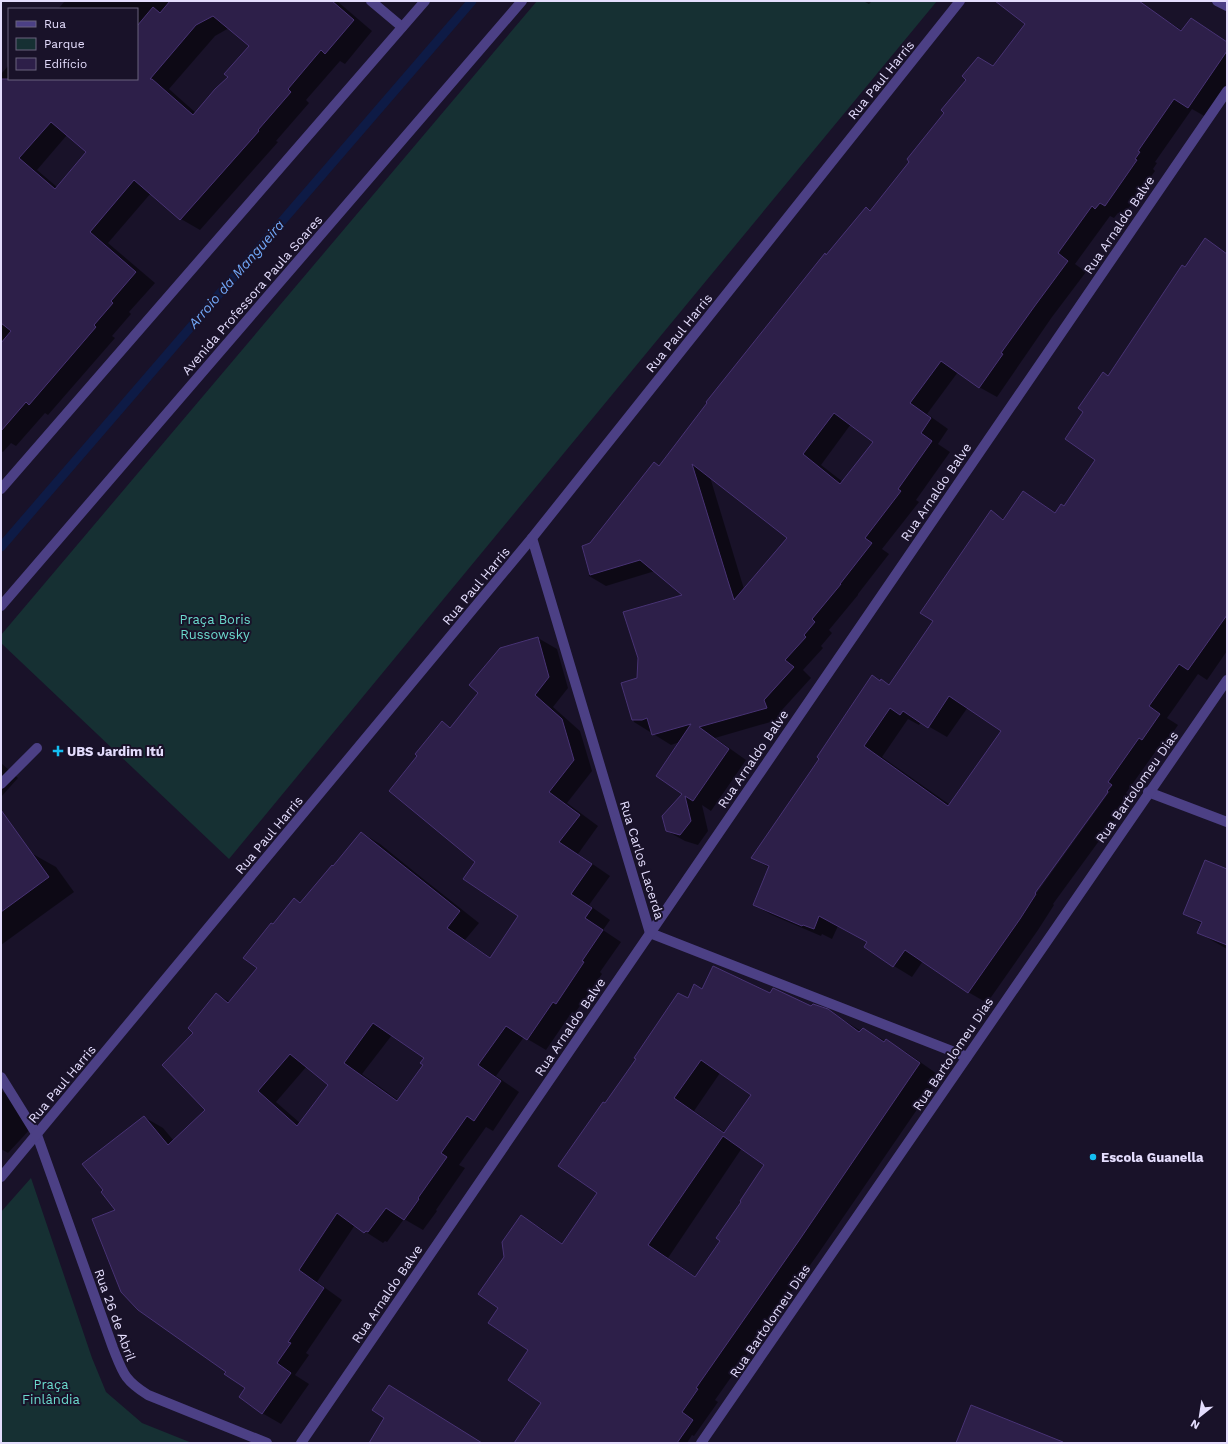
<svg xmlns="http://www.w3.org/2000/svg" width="1228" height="1444" viewBox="0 0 1228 1444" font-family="'Work Sans',sans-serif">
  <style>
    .green { fill: #163033 }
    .shadow { fill: #0007; fill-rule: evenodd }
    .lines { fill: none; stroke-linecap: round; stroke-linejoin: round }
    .stream { stroke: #0e1b46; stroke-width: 9 }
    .building { fill: #2d1f49; stroke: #483374; fill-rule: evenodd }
    .minor { stroke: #4c4085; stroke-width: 10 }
    .poi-dot { fill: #14bef1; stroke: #191229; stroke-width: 1.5 }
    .labels { text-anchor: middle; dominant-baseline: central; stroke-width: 4; stroke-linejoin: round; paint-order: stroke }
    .street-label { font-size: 13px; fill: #e4ddfd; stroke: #191229 }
    .park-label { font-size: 13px; fill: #6bdacd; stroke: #191229 }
    .poi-label { font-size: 13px; font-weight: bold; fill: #e4ddfd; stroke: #191229; text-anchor: start }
    .water-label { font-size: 14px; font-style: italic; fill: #71a7f7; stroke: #191229 }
  </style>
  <rect width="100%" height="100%" fill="#191229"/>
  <g class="green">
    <path d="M 537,1 L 937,1 L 229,859 L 1,643 L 1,635 Z"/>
    <path d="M 31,1178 L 92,1358 L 106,1392 L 142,1423 L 192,1443 L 1,1443 L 1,1212 Z"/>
  </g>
  <g class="shadow">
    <path d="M 65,1 L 337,1 L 372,31 L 345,64 L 340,61 L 306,100 L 309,103 L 276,141 L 278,142 L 200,230 L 181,219 L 151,193 L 108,243 L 155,283 L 129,312 L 131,314 L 112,336 L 115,338 L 48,415 L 45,413 L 16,446 L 11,443 L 3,452 L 1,451 L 1,74 L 9,65 L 9,79 L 137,79 L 137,9 L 58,9 ZM 229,28 L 250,46 L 229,77 L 196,113 L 169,89 L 215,36 ZM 67,135 L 88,152 L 57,187 L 37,170 Z"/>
    <path d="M 863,1 L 872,1 L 869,4 Z"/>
    <path d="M 1012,1 L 1124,1 L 1158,15 L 1183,31 L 1191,19 L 1227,42 L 1227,87 L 1206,117 L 1192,109 L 1155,162 L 1157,163 L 1153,169 L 1155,171 L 1123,216 L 1118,213 L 1114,218 L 1110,216 L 1075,264 L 1086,272 L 1052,317 L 997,397 L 979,387 L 958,372 L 927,414 L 948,429 L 938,444 L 950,452 L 916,500 L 919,502 L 882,549 L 889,554 L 858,594 L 858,595 L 829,630 L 832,633 L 821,646 L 823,648 L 803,670 L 811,678 L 782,710 L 784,718 L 715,738 L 746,760 L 711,811 L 702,805 L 708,831 L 698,845 L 685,841 L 667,831 L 684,794 L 680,742 L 671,745 L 634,722 L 622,683 L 638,679 L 684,595 L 655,571 L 606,586 L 589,576 L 590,544 L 659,466 L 866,208 L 871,211 L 993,67 L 1026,24 ZM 851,424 L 874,441 L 843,482 L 821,465 ZM 710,477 L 789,538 L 744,589 Z"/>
    <path d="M 1206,240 L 1227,253 L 1227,651 L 1207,680 L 1198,674 L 1167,718 L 1178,725 L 1161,750 L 1158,748 L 1126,793 L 1130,796 L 1125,803 L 1126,804 L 1053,904 L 1054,905 L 1038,930 L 987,1003 L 968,992 L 923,961 L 912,977 L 894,966 L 868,942 L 838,926 L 832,939 L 822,934 L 821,936 L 772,915 L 754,905 L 770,868 L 752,858 L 881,680 L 890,685 L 934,621 L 991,512 L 1005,520 L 1023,493 L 1056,513 L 1064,507 L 1097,460 L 1109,377 ZM 968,707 L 1002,730 L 950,805 L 882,757 L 908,719 L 919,725 L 921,722 L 947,737 ZM 1108,791 L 1110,791 L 1033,898 L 1031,896 Z"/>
    <path d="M 538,638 L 557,649 L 568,688 L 553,707 L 580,731 L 592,771 L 567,803 L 598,826 L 578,854 L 610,876 L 589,905 L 610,920 L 603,930 L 621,942 L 600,972 L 602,974 L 575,1013 L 572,1012 L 546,1050 L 524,1037 L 496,1076 L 519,1092 L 493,1131 L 486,1127 L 459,1165 L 465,1168 L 436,1210 L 437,1211 L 423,1230 L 404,1219 L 387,1242 L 385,1241 L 383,1243 L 355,1225 L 317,1282 L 342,1300 L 306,1353 L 309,1355 L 295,1375 L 309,1384 L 281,1424 L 262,1413 L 247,1388 L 228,1371 L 116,1211 L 144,1117 L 163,1128 L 174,1141 L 206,1110 L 195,1033 L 216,994 L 230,1002 L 258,968 L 273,925 L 295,899 L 301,903 L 362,833 L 380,844 L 422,878 L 479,923 L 465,940 L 491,958 L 519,916 L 477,862 L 419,756 L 442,723 L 451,728 ZM 392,1035 L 425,1058 L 424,1065 L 399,1101 L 362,1074 ZM 307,1066 L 329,1085 L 300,1123 L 276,1102 Z"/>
    <path d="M 1,763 L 18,778 L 1,797 Z"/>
    <path d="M 31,853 L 56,867 L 74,892 L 1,945 L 1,884 Z"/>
    <path d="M 1227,870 L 1227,949 L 1199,933 L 1202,924 L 1184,914 Z"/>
    <path d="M 702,990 L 771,994 L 812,1008 L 827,1010 L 861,1031 L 863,1029 L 906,1052 L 940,1076 L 818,1254 L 715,1400 L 718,1402 L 694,1436 L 692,1435 L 687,1443 L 515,1443 L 543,1403 L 529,1350 L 500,1308 L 505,1258 L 521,1217 L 541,1228 L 563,1244 L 598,1193 L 605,1105 L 688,999 ZM 720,1073 L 752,1095 L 726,1133 L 694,1111 ZM 742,1148 L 766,1165 L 722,1241 L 696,1277 L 668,1258 Z"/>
    <path d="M 1,1091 L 17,1100 L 33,1126 L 8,1153 L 1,1149 Z"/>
  </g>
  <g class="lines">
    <path class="stream" d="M 1,547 L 472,1"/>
  </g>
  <g class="building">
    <path d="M 170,1 L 332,1 L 354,20 L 325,54 L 321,50 L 288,89 L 291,92 L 258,130 L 259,131 L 180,220 L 134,180 L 90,232 L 136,272 L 111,301 L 113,303 L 94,325 L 96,327 L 29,405 L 26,402 L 1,431 L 1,343 L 11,331 L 1,323 L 1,79 L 137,79 L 137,26 L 153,7 L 160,13 ZM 213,16 L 249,46 L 224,74 L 228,77 L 215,89 L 193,115 L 152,79 L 150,79 L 196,25 ZM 51,122 L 86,152 L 55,189 L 19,158 Z"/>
    <path d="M 995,1 L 1139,1 L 1181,31 L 1191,18 L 1227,42 L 1227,51 L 1188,108 L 1174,99 L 1138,151 L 1140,152 L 1135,159 L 1137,160 L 1105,206 L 1100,203 L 1095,209 L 1092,206 L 1058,253 L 1068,261 L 1034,307 L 1001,353 L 1003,354 L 979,388 L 941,361 L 910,403 L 931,418 L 921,433 L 932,441 L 898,489 L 901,491 L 865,538 L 872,543 L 840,584 L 841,584 L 812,619 L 815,622 L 804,635 L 806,637 L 785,660 L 794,667 L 764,700 L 767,708 L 699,727 L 729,749 L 693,801 L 685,796 L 691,821 L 680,835 L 666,831 L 662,816 L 682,794 L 656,776 L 691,724 L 652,735 L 647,718 L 642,720 L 632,720 L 621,683 L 637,678 L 638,658 L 623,612 L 682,595 L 640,560 L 590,575 L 582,546 L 590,543 L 654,462 L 659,466 L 707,403 L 706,402 L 825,253 L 826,255 L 866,207 L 870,211 L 909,162 L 907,159 L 944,113 L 941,110 L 966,80 L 962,76 L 978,57 L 993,66 L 1025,24 ZM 834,413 L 873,442 L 840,484 L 803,454 ZM 692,464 L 787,538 L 734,600 L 728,581 Z"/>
    <path d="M 1205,238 L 1227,254 L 1227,615 L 1188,670 L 1179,664 L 1149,706 L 1160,714 L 1142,740 L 1139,738 L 1108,782 L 1112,785 L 1107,791 L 1108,792 L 1035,893 L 1036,894 L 1020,919 L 968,993 L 905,950 L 893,967 L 864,947 L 867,942 L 819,916 L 814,929 L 803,925 L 802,926 L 753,905 L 769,866 L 751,858 L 819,759 L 817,757 L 872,675 L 880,681 L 881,679 L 889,685 L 933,621 L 920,613 L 991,510 L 1003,520 L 1023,491 L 1055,513 L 1061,504 L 1064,506 L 1095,460 L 1065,439 L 1083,412 L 1078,408 L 1103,372 L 1108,376 L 1182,265 L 1185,267 ZM 949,696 L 1001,731 L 948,806 L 864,746 L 890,708 L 900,715 L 903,711 L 928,728 Z"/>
    <path d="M 538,637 L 549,677 L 535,695 L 562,719 L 574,760 L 549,792 L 580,815 L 559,842 L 592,864 L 571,894 L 592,908 L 585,918 L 603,930 L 582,961 L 584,962 L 556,1004 L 553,1002 L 527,1040 L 506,1026 L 478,1065 L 501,1081 L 474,1121 L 467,1116 L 441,1153 L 447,1157 L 418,1198 L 419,1199 L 404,1220 L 386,1208 L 368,1232 L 366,1231 L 364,1233 L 337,1213 L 299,1270 L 324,1288 L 288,1342 L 291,1343 L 277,1363 L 291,1373 L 262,1414 L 239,1397 L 245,1388 L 224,1374 L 226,1372 L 138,1310 L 121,1292 L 92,1219 L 115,1210 L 101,1192 L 103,1190 L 82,1164 L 144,1116 L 168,1145 L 205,1110 L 162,1065 L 193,1033 L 188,1028 L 216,993 L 228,1003 L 257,968 L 243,958 L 271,923 L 273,924 L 294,898 L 300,903 L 332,865 L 333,866 L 361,832 L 460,911 L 447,928 L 490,958 L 518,916 L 463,879 L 475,862 L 389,791 L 417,756 L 415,754 L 442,721 L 450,728 L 478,693 L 469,685 L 500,648 ZM 373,1023 L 424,1058 L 420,1063 L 423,1065 L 397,1101 L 344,1063 ZM 290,1054 L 328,1085 L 297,1126 L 258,1091 Z"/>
    <path d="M 1,810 L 49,877 L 1,912 Z"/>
    <path d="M 1205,860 L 1227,869 L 1227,945 L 1197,933 L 1202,922 L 1183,914 Z"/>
    <path d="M 713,966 L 770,993 L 773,988 L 811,1006 L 813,1004 L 828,1009 L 859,1032 L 863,1028 L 884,1042 L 886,1039 L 920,1063 L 798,1242 L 696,1388 L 698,1389 L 682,1412 L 693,1420 L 677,1443 L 514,1443 L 541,1403 L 508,1380 L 528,1350 L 488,1323 L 498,1308 L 478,1294 L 504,1257 L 502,1242 L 521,1215 L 562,1244 L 597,1193 L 558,1166 L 603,1102 L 605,1103 L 636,1059 L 634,1058 L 678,993 L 688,998 L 694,984 L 702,989 ZM 701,1060 L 751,1095 L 724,1133 L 674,1098 ZM 723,1136 L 764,1165 L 740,1201 L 741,1202 L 716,1238 L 720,1241 L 695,1277 L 648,1245 Z"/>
    <path d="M 389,1385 L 482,1443 L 369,1443 L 384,1418 L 372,1410 Z"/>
    <path d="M 971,1405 L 1063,1442 L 1063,1443 L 956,1443 Z"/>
  </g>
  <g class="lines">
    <g class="minor">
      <path d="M 371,1 L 402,27"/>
      <path d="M 1217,1 L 1227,6"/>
      <path d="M 1,489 L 425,1"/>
      <path d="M 532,538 L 650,933 L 967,1057"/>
      <path d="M 1,606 L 522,1"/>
      <path d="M 1,784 L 37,748"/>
      <path d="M 1148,792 L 1227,822"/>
      <path d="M 1,1077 L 37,1135 L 113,1348 C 123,1373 124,1380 148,1395 L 267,1443"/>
      <path d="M 1,1177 L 532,538 L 960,1"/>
      <path d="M 301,1443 L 1227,91"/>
      <path d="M 701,1443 L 1227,680"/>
    </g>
  </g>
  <g class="poi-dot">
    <path d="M56 745h4v4h4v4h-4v4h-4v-4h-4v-4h4z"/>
    <circle cx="1093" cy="1157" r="4"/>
  </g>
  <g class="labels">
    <g class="street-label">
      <text transform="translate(881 80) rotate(-51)">Rua Paul Harris</text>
      <text transform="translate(1119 225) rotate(-56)">Rua Arnaldo Balve</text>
      <text transform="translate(252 295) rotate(-49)">Avenida Professora Paula Soares</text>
      <text transform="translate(679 333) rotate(-51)">Rua Paul Harris</text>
      <text transform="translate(936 492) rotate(-56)">Rua Arnaldo Balve</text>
      <text transform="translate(476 586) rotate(-50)">Rua Paul Harris</text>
      <text transform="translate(753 759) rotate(-56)">Rua Arnaldo Balve</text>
      <text transform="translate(1137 787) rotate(-55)">Rua Bartolomeu Dias</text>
      <text transform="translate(269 835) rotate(-50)">Rua Paul Harris</text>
      <text transform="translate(642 860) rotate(73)">Rua Carlos Lacerda</text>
      <text transform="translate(570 1027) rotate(-56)">Rua Arnaldo Balve</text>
      <text transform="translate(953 1054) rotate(-56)">Rua Bartolomeu Dias</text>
      <text transform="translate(62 1084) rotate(-50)">Rua Paul Harris</text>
      <text transform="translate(387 1294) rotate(-56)">Rua Arnaldo Balve</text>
      <text transform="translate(115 1315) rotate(70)">Rua 26 de Abril</text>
      <text transform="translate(770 1321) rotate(-56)">Rua Bartolomeu Dias</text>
    </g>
    <g class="park-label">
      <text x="215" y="619">Praça Boris<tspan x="215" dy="15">Russowsky</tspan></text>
      <text x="51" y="1384">Praça<tspan x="51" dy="15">Finlândia</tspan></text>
    </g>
    <g class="poi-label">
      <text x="67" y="751">UBS Jardim Itú</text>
      <text x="1101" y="1157">Escola Guanella</text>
    </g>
    <g class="water-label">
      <text transform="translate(236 274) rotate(-49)">Arroio da Mangueira</text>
    </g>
  </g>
  <rect width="1228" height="1444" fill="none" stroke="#e4ddfd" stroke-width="4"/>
  <rect x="8" y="8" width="130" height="72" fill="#191229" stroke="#6a637e"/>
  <rect x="16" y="21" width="20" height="6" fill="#4c4085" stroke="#6a637e"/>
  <text x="44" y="28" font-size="12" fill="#e4ddfd">Rua</text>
  <rect x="16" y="38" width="20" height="12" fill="#163033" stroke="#6a637e"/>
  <text x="44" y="48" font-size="12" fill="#e4ddfd">Parque</text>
  <rect x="16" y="58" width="20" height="12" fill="#2d1f49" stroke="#6a637e"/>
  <text x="44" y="68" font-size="12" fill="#e4ddfd">Edifício</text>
  <g transform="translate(1200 1416) rotate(210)" stroke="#191229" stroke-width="3" paint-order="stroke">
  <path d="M0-3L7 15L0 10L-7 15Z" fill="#e4ddfd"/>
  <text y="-6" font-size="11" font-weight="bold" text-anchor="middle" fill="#e4ddfd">N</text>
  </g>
</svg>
